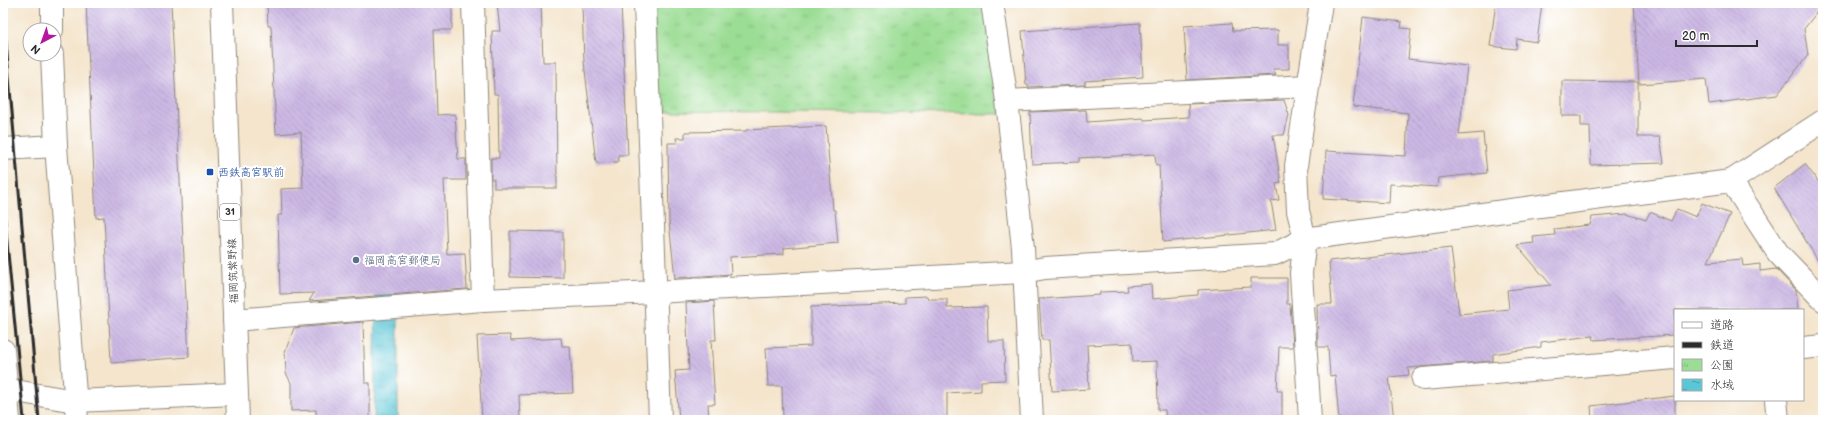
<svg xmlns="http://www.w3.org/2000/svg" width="1826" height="423" viewBox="0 0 1826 423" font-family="'Balsamiq Sans','Klee One',sans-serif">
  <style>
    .park { fill: url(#park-tufts); stroke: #638460 }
    .water { fill: url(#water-ripples); stroke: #437880 }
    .building { fill: url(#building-back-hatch) }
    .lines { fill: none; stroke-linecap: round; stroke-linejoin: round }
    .minor-casing { stroke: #90887c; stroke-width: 24 }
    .primary-casing { stroke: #90887c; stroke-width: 24 }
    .minor { stroke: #fff; stroke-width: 22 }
    .primary { stroke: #fff; stroke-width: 22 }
    .rail { stroke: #2b2b2b; stroke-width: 3 }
    .transit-dot { fill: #1a4fb4; stroke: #fff; stroke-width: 1.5 }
    .service-dot { fill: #5c6f8a; stroke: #fff; stroke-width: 1.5 }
    .labels { text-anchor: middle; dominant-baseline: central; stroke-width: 4; stroke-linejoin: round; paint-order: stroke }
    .shield { fill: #fff; stroke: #6b6b6b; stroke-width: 1 }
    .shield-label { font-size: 10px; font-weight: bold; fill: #2b2b2b }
    .transit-label { font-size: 11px; fill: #164399; stroke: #fff; text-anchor: start }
    .service-label { font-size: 11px; fill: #4e5e75; stroke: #fff; text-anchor: start }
    .street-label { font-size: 11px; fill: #2b2b2b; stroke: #fff }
  </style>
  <defs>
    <pattern id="park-tufts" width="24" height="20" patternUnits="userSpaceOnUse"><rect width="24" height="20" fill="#9bdd94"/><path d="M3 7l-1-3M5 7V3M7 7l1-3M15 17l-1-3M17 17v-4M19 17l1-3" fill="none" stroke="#86be80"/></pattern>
    <pattern id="water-ripples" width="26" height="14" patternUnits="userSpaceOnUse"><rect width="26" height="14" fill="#5bc6d5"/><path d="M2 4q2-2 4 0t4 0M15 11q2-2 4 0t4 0" fill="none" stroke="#4ba1ad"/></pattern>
    <pattern id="building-back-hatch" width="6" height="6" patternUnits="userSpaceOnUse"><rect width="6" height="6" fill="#ccb8e4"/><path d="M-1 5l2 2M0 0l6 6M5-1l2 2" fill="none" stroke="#af9ec4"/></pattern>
  </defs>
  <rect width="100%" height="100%" fill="#fff"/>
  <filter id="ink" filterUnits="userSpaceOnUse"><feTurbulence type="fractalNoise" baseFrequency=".025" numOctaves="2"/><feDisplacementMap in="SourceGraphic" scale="8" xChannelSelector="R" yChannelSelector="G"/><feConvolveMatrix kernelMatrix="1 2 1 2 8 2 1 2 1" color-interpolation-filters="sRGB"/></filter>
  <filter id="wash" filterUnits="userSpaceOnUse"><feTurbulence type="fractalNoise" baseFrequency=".012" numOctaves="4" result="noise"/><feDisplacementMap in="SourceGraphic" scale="16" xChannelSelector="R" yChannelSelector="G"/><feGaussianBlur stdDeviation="0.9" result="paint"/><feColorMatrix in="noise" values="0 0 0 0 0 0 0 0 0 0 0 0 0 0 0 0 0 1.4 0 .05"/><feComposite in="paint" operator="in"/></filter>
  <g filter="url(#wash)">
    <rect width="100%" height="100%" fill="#f4e5cc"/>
    <path class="park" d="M 653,3 L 985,3 L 1001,114 L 656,111 Z"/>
    <path class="water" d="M 363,3 L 382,3 L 383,87 L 398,297 L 398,420 L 374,420 L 376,298 Z"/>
    <g id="blocks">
      <g class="building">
        <path d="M 86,3 L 171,3 L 189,357 L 111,363 L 104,217 L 96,218 Z"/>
        <path d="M 366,3 L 452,3 L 452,30 L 434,30 L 437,115 L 455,114 L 458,159 L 466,159 L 466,180 L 444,180 L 447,254 L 465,253 L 467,289 L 309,301 L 314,293 L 280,294 L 278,215 L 282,215 L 281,189 L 303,188 L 301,132 L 276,134 L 271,26 L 268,26 L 267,5 L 308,4 L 308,6 Z"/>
        <path d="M 497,3 L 541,3 L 543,62 L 556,62 L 557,188 L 494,188 L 494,179 L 491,179 L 491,158 L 499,158 L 498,94 L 494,94 L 492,31 L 500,31 Z"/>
        <path d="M 1496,3 L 1542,3 L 1537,42 L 1517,39 L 1516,49 L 1490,46 Z"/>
        <path d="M 1634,3 L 1823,3 L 1823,4 L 1804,29 L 1808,55 L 1777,95 L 1709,104 L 1706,79 L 1639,84 Z"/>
        <path d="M 621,4 L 628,155 L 618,155 L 618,162 L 596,163 L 584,62 L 582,5 Z"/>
        <path d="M 1363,17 L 1402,22 L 1401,28 L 1411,29 L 1408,59 L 1467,66 L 1459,135 L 1483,133 L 1487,173 L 1438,178 L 1437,187 L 1390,184 L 1389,203 L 1323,199 L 1326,151 L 1406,156 L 1408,113 L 1353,107 Z"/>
        <path d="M 1140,23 L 1143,77 L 1085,81 L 1085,85 L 1028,87 L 1028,84 L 1026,85 L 1022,31 Z"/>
        <path d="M 1232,23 L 1233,31 L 1278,30 L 1278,45 L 1289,45 L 1289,69 L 1273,69 L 1276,75 L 1187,80 L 1184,26 Z"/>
        <path d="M 1562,81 L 1638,82 L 1638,137 L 1660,137 L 1664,163 L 1591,165 L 1590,126 L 1581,126 L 1581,116 L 1562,116 Z"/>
        <path d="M 1284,100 L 1289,115 L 1284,135 L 1273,135 L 1281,183 L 1276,184 L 1279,200 L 1271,201 L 1276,230 L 1163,242 L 1159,165 L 1156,165 L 1155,154 L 1079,158 L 1079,162 L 1032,164 L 1030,112 L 1086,110 L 1087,122 L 1143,118 L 1144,120 L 1189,117 L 1188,104 Z"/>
        <path d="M 826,126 L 833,210 L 835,210 L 838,243 L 784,248 L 784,254 L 730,257 L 731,274 L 675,278 L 669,222 L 668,143 L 677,143 L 676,138 L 685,138 L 685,132 L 746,131 L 746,130 Z"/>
        <path d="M 1805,164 L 1823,188 L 1823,269 L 1774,188 Z"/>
        <path d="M 1702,203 L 1730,214 L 1708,262 L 1742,259 L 1743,266 L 1760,264 L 1760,271 L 1776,269 L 1796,290 L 1798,310 L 1675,310 L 1675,335 L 1594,340 L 1593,336 L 1541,342 L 1541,347 L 1493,354 L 1493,361 L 1408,368 L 1409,375 L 1389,377 L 1394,420 L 1339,420 L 1335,375 L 1330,376 L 1328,347 L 1318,347 L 1317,304 L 1332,304 L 1329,261 L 1451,248 L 1459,314 L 1509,309 L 1507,290 L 1551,285 L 1517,245 L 1534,243 L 1533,237 L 1555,235 L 1554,229 L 1590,225 L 1592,217 L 1627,214 L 1646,220 L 1650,212 L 1671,221 L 1677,209 L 1696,217 Z"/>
        <path d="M 510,231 L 563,232 L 563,278 L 510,277 Z"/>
        <path d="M 1251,278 L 1287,278 L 1287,304 L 1290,304 L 1293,347 L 1279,347 L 1277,391 L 1282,391 L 1282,420 L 1166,420 L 1165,410 L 1158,410 L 1157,361 L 1133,362 L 1132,343 L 1087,345 L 1089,389 L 1052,391 L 1049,340 L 1042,340 L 1039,299 L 1100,295 L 1100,292 L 1128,291 L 1127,286 L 1151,284 L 1152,299 L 1198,295 L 1198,290 L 1251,287 Z"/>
        <path d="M 927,296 L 928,299 L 947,299 L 947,308 L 987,307 L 988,341 L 1004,341 L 1005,380 L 981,381 L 981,391 L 947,393 L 947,420 L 783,420 L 782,386 L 768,386 L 766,348 L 811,346 L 811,307 L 905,303 L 905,297 Z"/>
        <path d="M 714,301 L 716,340 L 711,340 L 715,404 L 708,404 L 709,420 L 679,420 L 675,371 L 689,370 L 686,303 Z"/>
        <path d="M 363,322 L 365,383 L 370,383 L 370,420 L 316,420 L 316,410 L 291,411 L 291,383 L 286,373 L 285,352 L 294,328 Z"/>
        <path d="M 510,335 L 511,341 L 561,338 L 562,346 L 570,346 L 573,393 L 519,395 L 520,420 L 482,420 L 477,336 Z"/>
        <path d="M 1675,396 L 1675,420 L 1592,420 L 1591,406 Z"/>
      </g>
    </g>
  </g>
  <g filter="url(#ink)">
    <use href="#blocks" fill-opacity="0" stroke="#90887c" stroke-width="1"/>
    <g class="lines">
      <defs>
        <g id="minor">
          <path d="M 52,3 L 52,30"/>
          <path d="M 473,3 L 483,300"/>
          <path d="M 645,3 L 660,420"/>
          <path d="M 992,3 L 1007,101 L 1023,248 L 1032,420"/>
          <path d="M 52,54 L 56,146 L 77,420"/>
          <path d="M 1007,101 L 1308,86"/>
          <path d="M 3,149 L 56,146"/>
          <path d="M 1731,181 L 1823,121"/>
          <path d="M 234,320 L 483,300 L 655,292 L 1023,272 L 1045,268 L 1275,254 L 1305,239 L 1511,210 L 1731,181 L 1778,253 L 1823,300"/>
          <path d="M 1803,348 L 1823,346"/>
          <path d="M 3,350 L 9,420"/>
          <path d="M 1423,379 L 1675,358"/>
          <path d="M 3,389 L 75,401 L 236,394"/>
          <path d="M 1776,400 L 1778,420"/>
          <path d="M 1310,420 L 1301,273 L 1305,239 L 1298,211 L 1296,166 L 1321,3"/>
        </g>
        <path id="primary" d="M 222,3 L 238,420"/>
      </defs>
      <use href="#minor" class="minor-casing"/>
      <use href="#primary" class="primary-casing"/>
      <use href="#minor" class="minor"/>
      <use href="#primary" class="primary"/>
      <g class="rail">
        <path d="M 3,9 L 39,420"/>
        <path d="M 3,201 L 24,420"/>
      </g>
    </g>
  </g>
  <rect class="transit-dot" x="206" y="168" width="8" height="8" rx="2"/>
  <circle class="service-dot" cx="356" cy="260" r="4"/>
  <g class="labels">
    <rect class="shield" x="220" y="204" width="20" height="16" rx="3"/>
    <g class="shield-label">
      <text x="230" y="212">31</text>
    </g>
    <g class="transit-label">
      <text x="218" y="172">西鉄高宮駅前</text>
    </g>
    <g class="service-label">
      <text x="364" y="260">福岡高宮郵便局</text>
    </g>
    <g class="street-label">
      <text transform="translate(233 271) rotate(-92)">福岡筑紫野線</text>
    </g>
  </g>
  <rect width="1826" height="423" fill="none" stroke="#fff" stroke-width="16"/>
  <rect x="1674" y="309" width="130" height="92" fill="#ffffff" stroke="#aaaaaa"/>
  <rect x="1682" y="322" width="20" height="6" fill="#ffffff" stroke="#aaaaaa"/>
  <text x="1710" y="329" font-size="12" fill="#2b2b2b">道路</text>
  <rect x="1682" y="342" width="20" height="6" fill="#2b2b2b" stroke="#aaaaaa"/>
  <text x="1710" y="349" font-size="12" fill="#2b2b2b">鉄道</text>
  <rect x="1682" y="359" width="20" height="12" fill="url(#park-tufts)" stroke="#aaaaaa"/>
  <text x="1710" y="369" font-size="12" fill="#2b2b2b">公園</text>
  <rect x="1682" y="379" width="20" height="12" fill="url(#water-ripples)" stroke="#aaaaaa"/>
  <text x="1710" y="389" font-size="12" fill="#2b2b2b">水域</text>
  <g transform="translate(42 42) rotate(221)"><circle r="19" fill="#ffffff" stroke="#aaaaaa"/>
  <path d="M0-3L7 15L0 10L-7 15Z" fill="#b5179e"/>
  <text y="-6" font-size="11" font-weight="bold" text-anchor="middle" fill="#2b2b2b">N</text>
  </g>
  <path d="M1676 40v6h81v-6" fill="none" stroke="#2b2b2b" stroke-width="2"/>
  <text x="1682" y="40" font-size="12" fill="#2b2b2b" stroke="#ffffff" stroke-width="3" paint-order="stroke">20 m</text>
</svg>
